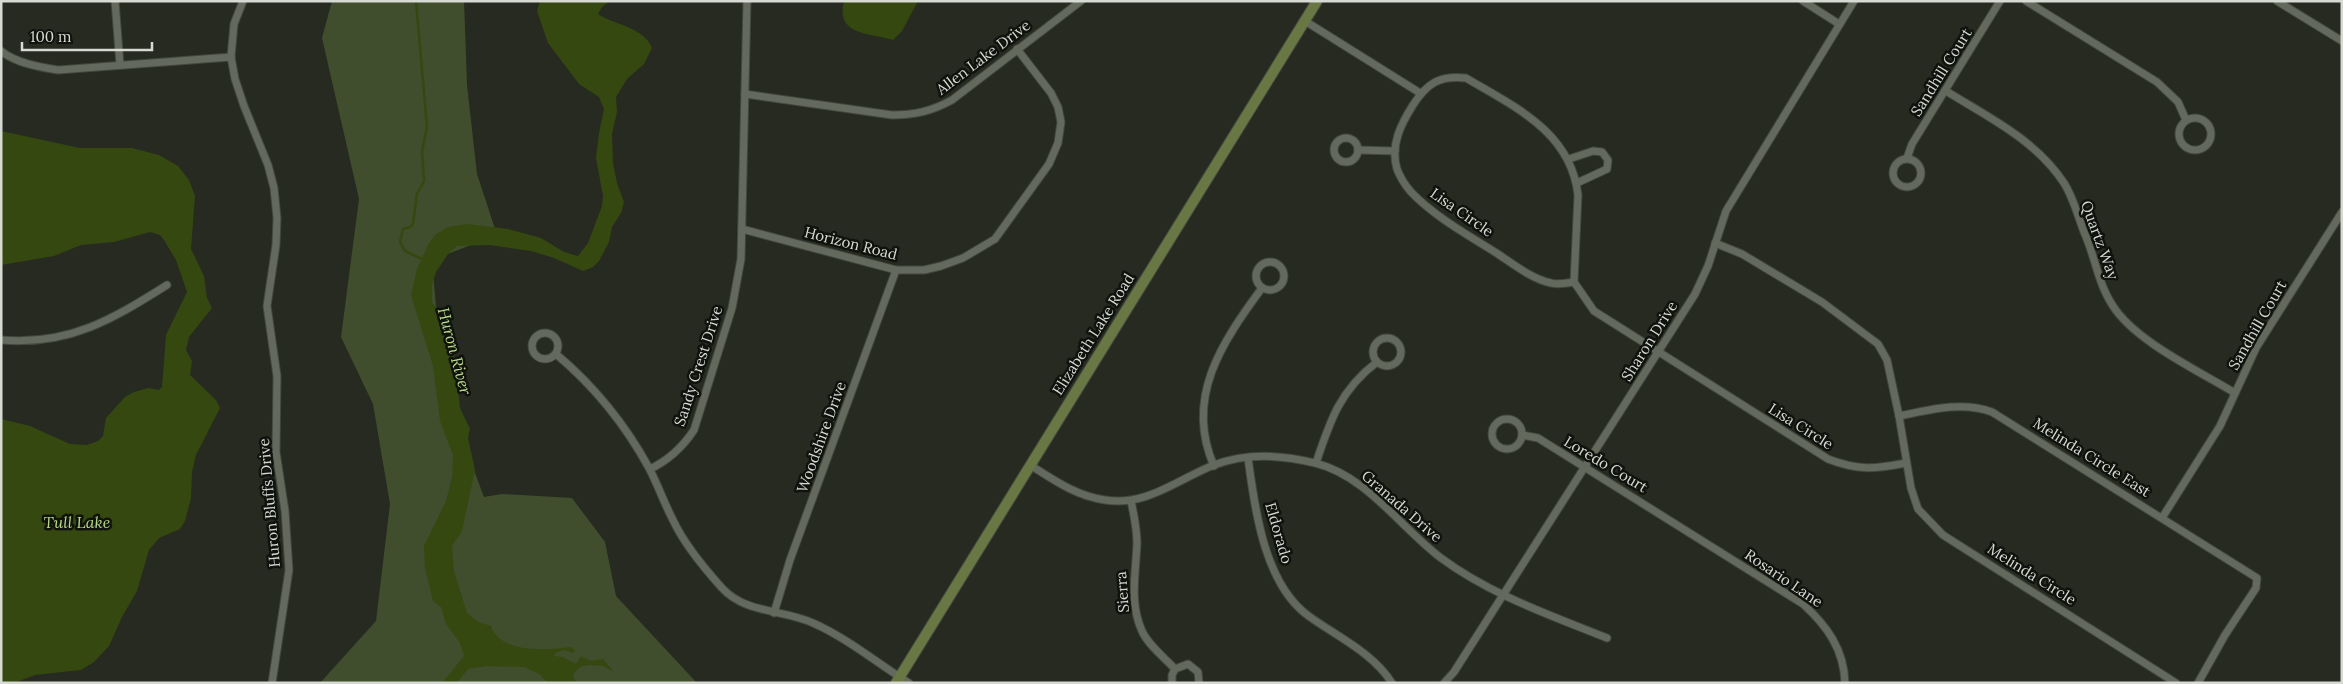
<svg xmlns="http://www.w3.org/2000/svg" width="2343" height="684" viewBox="0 0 2343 684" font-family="Lora,serif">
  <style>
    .green { fill: #414e2d }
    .water { fill: #354810 }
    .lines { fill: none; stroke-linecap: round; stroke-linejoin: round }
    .stream { stroke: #354810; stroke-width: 2.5 }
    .street-casing { stroke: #43473e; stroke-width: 9 }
    .secondary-casing { stroke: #43473e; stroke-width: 12 }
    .street { stroke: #64695d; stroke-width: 7 }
    .secondary { stroke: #687743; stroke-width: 10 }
    .labels { text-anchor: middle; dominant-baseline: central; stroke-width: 5; stroke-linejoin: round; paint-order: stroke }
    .street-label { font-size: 15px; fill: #d7dad3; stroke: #10120d }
    .water-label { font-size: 16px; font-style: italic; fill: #b8d987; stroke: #10120d }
  </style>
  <rect width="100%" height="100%" fill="#262a20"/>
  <path class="green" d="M 332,1 L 464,1 L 467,85 L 477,174 L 497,235 L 432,260 L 443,387 L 484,497 L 502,494 L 572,498 L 605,542 L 616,596 L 697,683 L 320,683 L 376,621 L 390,504 L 373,404 L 341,337 L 359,199 L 322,38 Z"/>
  <g class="water">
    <path d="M 540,1 L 610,1 L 602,7 L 598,14 C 614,25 644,27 652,48 L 644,64 L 627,79 L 616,97 L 617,112 L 612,134 L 613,163 L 617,183 L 624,202 L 621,213 L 612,227 L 609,242 L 599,261 L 593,267 L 583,271 L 554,258 L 531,251 L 490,245 L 457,246 L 448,254 L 436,272 L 432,285 L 432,303 L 443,312 L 447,349 L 458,360 L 452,374 L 458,387 L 460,408 L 470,429 L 468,438 L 475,470 L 462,531 L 452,546 L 454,571 L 467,613 L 478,622 L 491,626 C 500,654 548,650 571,647 L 575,650 L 573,653 L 564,650 L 556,653 L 554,656 L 563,657 L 576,664 L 581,656 L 591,661 L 603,659 L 614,672 L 603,666 L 589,665 L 580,667 L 574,673 L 573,678 L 577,683 L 548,683 L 539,674 L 524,667 L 486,666 L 468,669 L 457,683 L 442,683 L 464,656 L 460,643 L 446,624 L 441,607 L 433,601 L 425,569 L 424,546 L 446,501 L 452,477 L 453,455 L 440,421 L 433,366 L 411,295 L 417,269 L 429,243 L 436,234 L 448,227 L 468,224 L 508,229 L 541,238 L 564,252 L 578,256 L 588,243 L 602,206 L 603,196 L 596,158 L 599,133 L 604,109 L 599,97 L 579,84 L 548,43 L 537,11 Z"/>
    <path d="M 844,1 L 918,1 L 902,31 L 893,40 C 871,33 835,36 844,1 Z"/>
    <path d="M 1,131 L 80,148 L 132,148 L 159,155 L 178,166 L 189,180 L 195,196 L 191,249 L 204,276 L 207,298 L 212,308 L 189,337 L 186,350 L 192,361 L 190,375 L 216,400 L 220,408 L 196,455 L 192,472 L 191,498 L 185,521 L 180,529 L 159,538 L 149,550 L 137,591 L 122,617 L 109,646 L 94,662 L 81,670 L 35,675 L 14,683 L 1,683 L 1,419 L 30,426 L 70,444 L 87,445 L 98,441 L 103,436 L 106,418 L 125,397 L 134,392 L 148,388 L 159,390 L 162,387 L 166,335 L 187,292 L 176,260 L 164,240 L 160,235 L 150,232 L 114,242 L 81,245 L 54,256 L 1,265 Z"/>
  </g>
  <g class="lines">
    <path class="stream" d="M 416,1 L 427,127 L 422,151 L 424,181 L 417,194 L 413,224 L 410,227 L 403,229 L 400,242 L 405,251 L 422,259"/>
    <defs>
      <g id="street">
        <path d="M 115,1 L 120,65"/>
        <path d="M 243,1 L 234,24 L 231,57 L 235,79 L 244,106 L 268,165 L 274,188 L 277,218 L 276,245 L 267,306 L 277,376 L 276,452 L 285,511 L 289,570 L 272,683"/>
        <path d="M 1803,1 L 1839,24"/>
        <path d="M 2026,1 L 2157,82 L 2178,102 L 2186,120"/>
        <path d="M 2277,1 L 2342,41"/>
        <path d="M 1305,21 L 1420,93"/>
        <path d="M 1,51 C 16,63 39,67 58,70 L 231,57"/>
        <path d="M 1946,91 C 1988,117 2036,140 2064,183 C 2073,197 2078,216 2084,232 C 2095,256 2098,284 2113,306 C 2135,341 2199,371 2235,393"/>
        <path d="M 745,94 L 892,115 C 915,115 932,111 952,100 L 1081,1"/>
        <circle cx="2195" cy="134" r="16"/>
        <circle cx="1346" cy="150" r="12"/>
        <path d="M 1358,150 L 1395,151"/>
        <path d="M 1907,158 L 1912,144 L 2000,1"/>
        <path d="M 1569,159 L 1593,151 L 1602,152 L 1608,160 L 1607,169 L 1577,183"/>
        <circle cx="1907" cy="173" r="14"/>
        <path d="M 742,229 L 896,270 L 924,270 L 941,266 L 963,258 L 995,239 L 1049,164 L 1058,143 L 1061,122 L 1058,107 L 1051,93 L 1017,49"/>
        <path d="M 1715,243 L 1742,254 L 1822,302 L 1878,344 L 1887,360 L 1899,416 L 1911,488 L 1918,509 L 1943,535 L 2176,683"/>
        <circle cx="1270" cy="276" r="14"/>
        <path d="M 1574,282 C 1566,283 1558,285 1551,283 C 1532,279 1513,264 1498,254 C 1468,235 1435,217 1411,192 C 1405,185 1400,177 1397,169 C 1390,145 1401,124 1413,105 C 1427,83 1440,75 1466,78 C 1515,107 1571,132 1578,195 L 1574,282 L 1594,311 L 1828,459 C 1859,471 1875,469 1906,463"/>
        <circle cx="545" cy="346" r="13"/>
        <circle cx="1387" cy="352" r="14"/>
        <path d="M 1,340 C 69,346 113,319 167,285"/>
        <path d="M 556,354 C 594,386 625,424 649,468 C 658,485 664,503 673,520 C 684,544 704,568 722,588 C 746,614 782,609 813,623 C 847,638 877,663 909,683"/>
        <path d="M 1899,416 C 1930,410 1961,401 1992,412 L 2257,578 L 2256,588 L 2225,635 L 2198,683"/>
        <circle cx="1507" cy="434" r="15"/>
        <path d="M 1522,435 L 1538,438 L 1803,604 C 1827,626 1844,649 1845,683"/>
        <path d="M 1248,458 C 1255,509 1264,585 1310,617 C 1338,637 1373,653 1392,683"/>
        <path d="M 1316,463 C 1330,421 1340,390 1377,362"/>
        <path d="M 1030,465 C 1054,480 1076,496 1105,500 C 1146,507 1178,479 1214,465 C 1246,453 1283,455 1315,463 C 1367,476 1400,527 1441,558 C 1491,595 1550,615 1607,638"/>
        <path d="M 1214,466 C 1184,398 1222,342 1262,288"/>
        <path d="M 650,469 C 669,460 682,448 694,430 L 732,308 L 741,259 L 747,1"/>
        <path d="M 1131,501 C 1134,515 1137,529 1137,543 C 1136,572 1129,603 1142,631 C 1148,645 1165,658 1175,669"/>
        <path d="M 2162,518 L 2220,426 L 2256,348 L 2342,212"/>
        <path d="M 774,613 L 790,560 L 896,270"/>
        <path d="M 1172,683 L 1172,675 L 1175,669 L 1188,664 L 1198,672 L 1199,683"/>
        <path d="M 1444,683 L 1454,672 L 1695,294 L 1708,266 L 1726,211 L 1854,1"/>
      </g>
      <path id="secondary" d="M 896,683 L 1317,1"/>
    </defs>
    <use href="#street" class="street-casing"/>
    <use href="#secondary" class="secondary-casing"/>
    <use href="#street" class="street"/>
    <use href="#secondary" class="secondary"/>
  </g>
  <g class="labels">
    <g class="street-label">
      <text transform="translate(983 57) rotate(-37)">Allen Lake Drive</text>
      <text transform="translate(1941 72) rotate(-58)">Sandhill Court</text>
      <text transform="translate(1462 212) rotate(35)">Lisa Circle</text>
      <text transform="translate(2100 240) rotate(70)">Quartz Way</text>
      <text transform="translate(851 243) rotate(14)">Horizon Road</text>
      <text transform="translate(2257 325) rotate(-60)">Sandhill Court</text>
      <text transform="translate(1093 334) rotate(-58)">Elizabeth Lake Road</text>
      <text transform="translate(1649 341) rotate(-58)">Sharon Drive</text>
      <text transform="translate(698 366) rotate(-72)">Sandy Crest Drive</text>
      <text transform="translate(1801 426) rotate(32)">Lisa Circle</text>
      <text transform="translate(821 437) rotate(-70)">Woodshire Drive</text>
      <text transform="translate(2092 457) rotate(32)">Melinda Circle East</text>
      <text transform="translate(1606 464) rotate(31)">Loredo Court</text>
      <text transform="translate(269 503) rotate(-95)">Huron Bluffs Drive</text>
      <text transform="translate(1402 506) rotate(41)">Granada Drive</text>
      <text transform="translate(1279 533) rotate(74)">Eldorado</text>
      <text transform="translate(2032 574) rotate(32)">Melinda Circle</text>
      <text transform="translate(1784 578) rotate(34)">Rosario Lane</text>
      <text transform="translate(1122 592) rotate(-94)">Sierra</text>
    </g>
    <g class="water-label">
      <text transform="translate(455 351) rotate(75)">Huron River</text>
      <text x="77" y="522">Tull Lake</text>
    </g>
  </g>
  <rect width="2343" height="684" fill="none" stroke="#d7dad3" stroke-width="5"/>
  <path d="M22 42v8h130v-8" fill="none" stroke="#d7dad3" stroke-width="2.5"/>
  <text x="30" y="42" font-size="15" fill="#d7dad3" stroke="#10120d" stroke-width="4" paint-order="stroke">100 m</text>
</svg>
